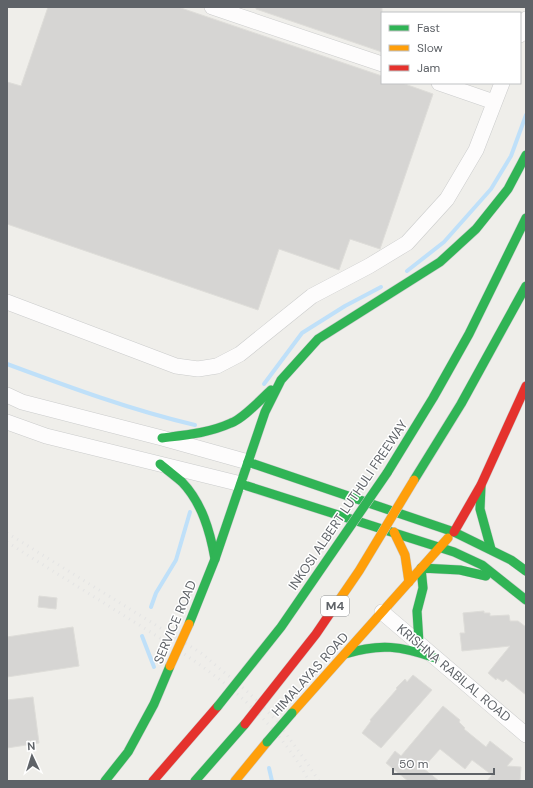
<svg xmlns="http://www.w3.org/2000/svg" width="533" height="788" viewBox="0 0 533 788" font-family="'DM Sans',sans-serif">
  <style>
    .lines { fill: none; stroke-linecap: round; stroke-linejoin: round }
    .stream { stroke: #bfe0f9; stroke-width: 4 }
    .building { fill: #d6d5d3; stroke: #deddd9 }
    .street-casing { stroke: #cbcccc; stroke-width: 16 }
    .fast-casing { stroke: #cacacb; stroke-width: 10 }
    .slow-casing { stroke: #cacacb; stroke-width: 10 }
    .jam-casing { stroke: #cacacb; stroke-width: 10 }
    .street { stroke: #fdfcfc; stroke-width: 15 }
    .fast { stroke: #30b455; stroke-width: 9 }
    .slow { stroke: #ff9f0a; stroke-width: 9 }
    .jam { stroke: #e5322d; stroke-width: 9 }
    .rail { stroke: #e4e4e4; stroke-width: 3; stroke-dasharray: 1 5; stroke-linecap: butt }
    .fast-bridge-casing { stroke: #cacacb; stroke-width: 10; stroke-linecap: butt }
    .slow-bridge-casing { stroke: #cacacb; stroke-width: 10; stroke-linecap: butt }
    .jam-bridge-casing { stroke: #cacacb; stroke-width: 10; stroke-linecap: butt }
    .fast-bridge { stroke: #30b455; stroke-width: 9 }
    .slow-bridge { stroke: #ff9f0a; stroke-width: 9 }
    .jam-bridge { stroke: #e5322d; stroke-width: 9 }
    .labels { text-anchor: middle; dominant-baseline: central; stroke-width: 3; stroke-linejoin: round; paint-order: stroke }
    .shield { fill: #fff; stroke: #8f9295; stroke-width: 1 }
    .shield-label { font-size: 12px; font-weight: bold; fill: #5f6368 }
    .street-label { font-size: 13px; fill: #5f6368; stroke: #fff }
  </style>
  <rect width="100%" height="100%" fill="#efeeea"/>
  <g class="lines">
    <g class="stream">
      <path d="M 407,271 L 444,242 L 491,189 L 511,156 L 526,115"/>
      <path d="M 7,364 C 69,387 131,410 195,425"/>
      <path d="M 264,384 L 302,333 L 345,306 L 381,287"/>
      <path d="M 151,607 L 156,593 L 176,560 L 190,512"/>
      <path d="M 142,636 L 154,667"/>
      <path d="M 269,768 L 272,781"/>
    </g>
  </g>
  <g class="building">
    <path d="M 48,7 L 178,7 L 382,76 L 382,83 L 402,83 L 433,94 L 380,249 L 350,239 L 339,270 L 279,249 L 258,310 L 7,224 L 7,82 L 21,86 Z"/>
    <path d="M 256,7 L 382,7 L 382,52 L 256,9 Z"/>
    <path d="M 39,596 L 57,598 L 56,609 L 38,607 Z"/>
    <path d="M 484,611 L 484,613 L 490,613 L 490,616 L 509,615 L 510,621 L 518,621 L 526,627 L 526,695 L 506,679 L 503,682 L 497,678 L 496,680 L 488,673 L 510,646 L 462,651 L 460,633 L 465,633 L 463,613 Z"/>
    <path d="M 73,627 L 79,666 L 7,677 L 7,637 Z"/>
    <path d="M 413,675 L 432,690 L 381,748 L 362,733 L 371,721 L 370,720 L 397,689 L 396,688 L 405,679 L 407,682 Z"/>
    <path d="M 33,697 L 39,743 L 7,748 L 7,700 Z"/>
    <path d="M 443,706 L 460,720 L 459,722 L 465,728 L 464,729 L 486,747 L 490,741 L 513,759 L 507,766 L 521,767 L 520,781 L 487,781 L 492,775 L 472,760 L 465,769 L 440,749 L 423,768 L 439,781 L 408,781 L 386,763 L 395,751 L 401,756 Z"/>
  </g>
  <g class="lines">
    <defs>
      <g id="street">
        <path d="M 212,7 L 382,64"/>
        <path d="M 520,35 L 526,19"/>
        <path d="M 439,83 L 494,102"/>
        <path d="M 7,302 L 176,366 L 198,369 L 217,366 L 240,354 L 312,296 L 369,266 L 407,243 L 447,199 L 476,150 L 502,83"/>
        <path d="M 7,395 L 22,402 L 162,438 L 248,462"/>
        <path d="M 7,422 L 46,436 L 241,484"/>
        <path d="M 382,612 L 526,735"/>
      </g>
      <g id="fast">
        <path d="M 162,438 C 186,435 209,433 231,423 C 244,418 260,400 271,390"/>
        <path d="M 248,462 L 265,412 L 281,380 L 318,339 L 440,262 L 476,229 L 508,189 L 526,155"/>
        <path d="M 160,464 C 167,470 175,476 182,482 C 202,503 210,531 215,559"/>
        <path d="M 387,473 L 433,398 L 469,334 L 526,218"/>
        <path d="M 414,480 L 461,404 L 526,286"/>
        <path d="M 241,484 L 454,552 L 482,565 L 526,600"/>
        <path d="M 481,486 L 480,509 L 491,549"/>
        <path d="M 189,624 L 215,559 L 248,462 L 454,532 L 511,560 L 526,571"/>
        <path d="M 419,643 L 417,611 L 423,588 L 421,568 L 460,570 L 486,576"/>
        <path d="M 345,654 C 380,643 401,646 435,658"/>
        <path d="M 105,781 L 128,752 L 154,704 L 170,666"/>
        <path d="M 195,781 L 245,724"/>
      </g>
      <g id="slow">
        <path d="M 394,532 L 405,555 L 409,582"/>
        <path d="M 292,713 L 448,538"/>
        <path d="M 235,781 L 267,742"/>
      </g>
      <g id="jam">
        <path d="M 454,532 L 481,485 L 526,386"/>
        <path d="M 153,781 L 218,706"/>
      </g>
    </defs>
    <use href="#street" class="street-casing"/>
    <use href="#fast" class="fast-casing"/>
    <use href="#slow" class="slow-casing"/>
    <use href="#jam" class="jam-casing"/>
    <use href="#street" class="street"/>
    <use href="#fast" class="fast"/>
    <use href="#slow" class="slow"/>
    <use href="#jam" class="jam"/>
    <g class="rail">
      <path d="M 7,533 L 201,653 L 249,693 L 275,719 L 303,757 L 319,781"/>
      <path d="M 7,542 C 46,567 85,591 123,615 C 196,660 267,704 309,781"/>
    </g>
    <defs>
      <g id="fast-bridge">
        <path d="M 218,706 L 281,627 L 387,473"/>
        <path d="M 267,742 L 292,713"/>
      </g>
      <g id="slow-bridge">
        <path d="M 335,606 L 359,571 L 414,480"/>
        <path d="M 170,666 L 189,624"/>
      </g>
      <path id="jam-bridge" d="M 245,724 L 316,634 L 335,606"/>
    </defs>
    <use href="#fast-bridge" class="fast-bridge-casing"/>
    <use href="#slow-bridge" class="slow-bridge-casing"/>
    <use href="#jam-bridge" class="jam-bridge-casing"/>
    <use href="#fast-bridge" class="fast-bridge"/>
    <use href="#slow-bridge" class="slow-bridge"/>
    <use href="#jam-bridge" class="jam-bridge"/>
  </g>
  <g class="labels">
    <rect class="shield" x="321" y="596" width="28" height="20" rx="3"/>
    <g class="shield-label">
      <text x="335" y="606">M4</text>
    </g>
    <g class="street-label">
      <text transform="translate(348 505) rotate(-56)">INKOSI ALBERT LUTHULI FREEWAY</text>
      <text transform="translate(175 622) rotate(-67)">SERVICE ROAD</text>
      <text transform="translate(454 673) rotate(40)">KRISHNA RABILAL ROAD</text>
      <text transform="translate(310 674) rotate(-48)">HIMALAYAS ROAD</text>
    </g>
  </g>
  <rect width="533" height="788" fill="none" stroke="#5f6368" stroke-width="16"/>
  <rect x="381" y="12" width="140" height="72" fill="#ffffff" stroke="#bfc1c3"/>
  <rect x="389" y="25" width="20" height="6" fill="#30b455" stroke="#bfc1c3"/>
  <text x="417" y="32" font-size="12" fill="#5f6368">Fast</text>
  <rect x="389" y="45" width="20" height="6" fill="#ff9f0a" stroke="#bfc1c3"/>
  <text x="417" y="52" font-size="12" fill="#5f6368">Slow</text>
  <rect x="389" y="65" width="20" height="6" fill="#e5322d" stroke="#bfc1c3"/>
  <text x="417" y="72" font-size="12" fill="#5f6368">Jam</text>
  <g transform="translate(32 756) rotate(356)" stroke="#ffffff" stroke-width="3" paint-order="stroke">
  <path d="M0-3L7 15L0 10L-7 15Z" fill="#5f6368"/>
  <text y="-6" font-size="11" font-weight="bold" text-anchor="middle" fill="#5f6368">N</text>
  </g>
  <path d="M393 768v6h101v-6" fill="none" stroke="#5f6368" stroke-width="2"/>
  <text x="399" y="768" font-size="12" fill="#5f6368" stroke="#ffffff" stroke-width="3" paint-order="stroke">50 m</text>
</svg>
